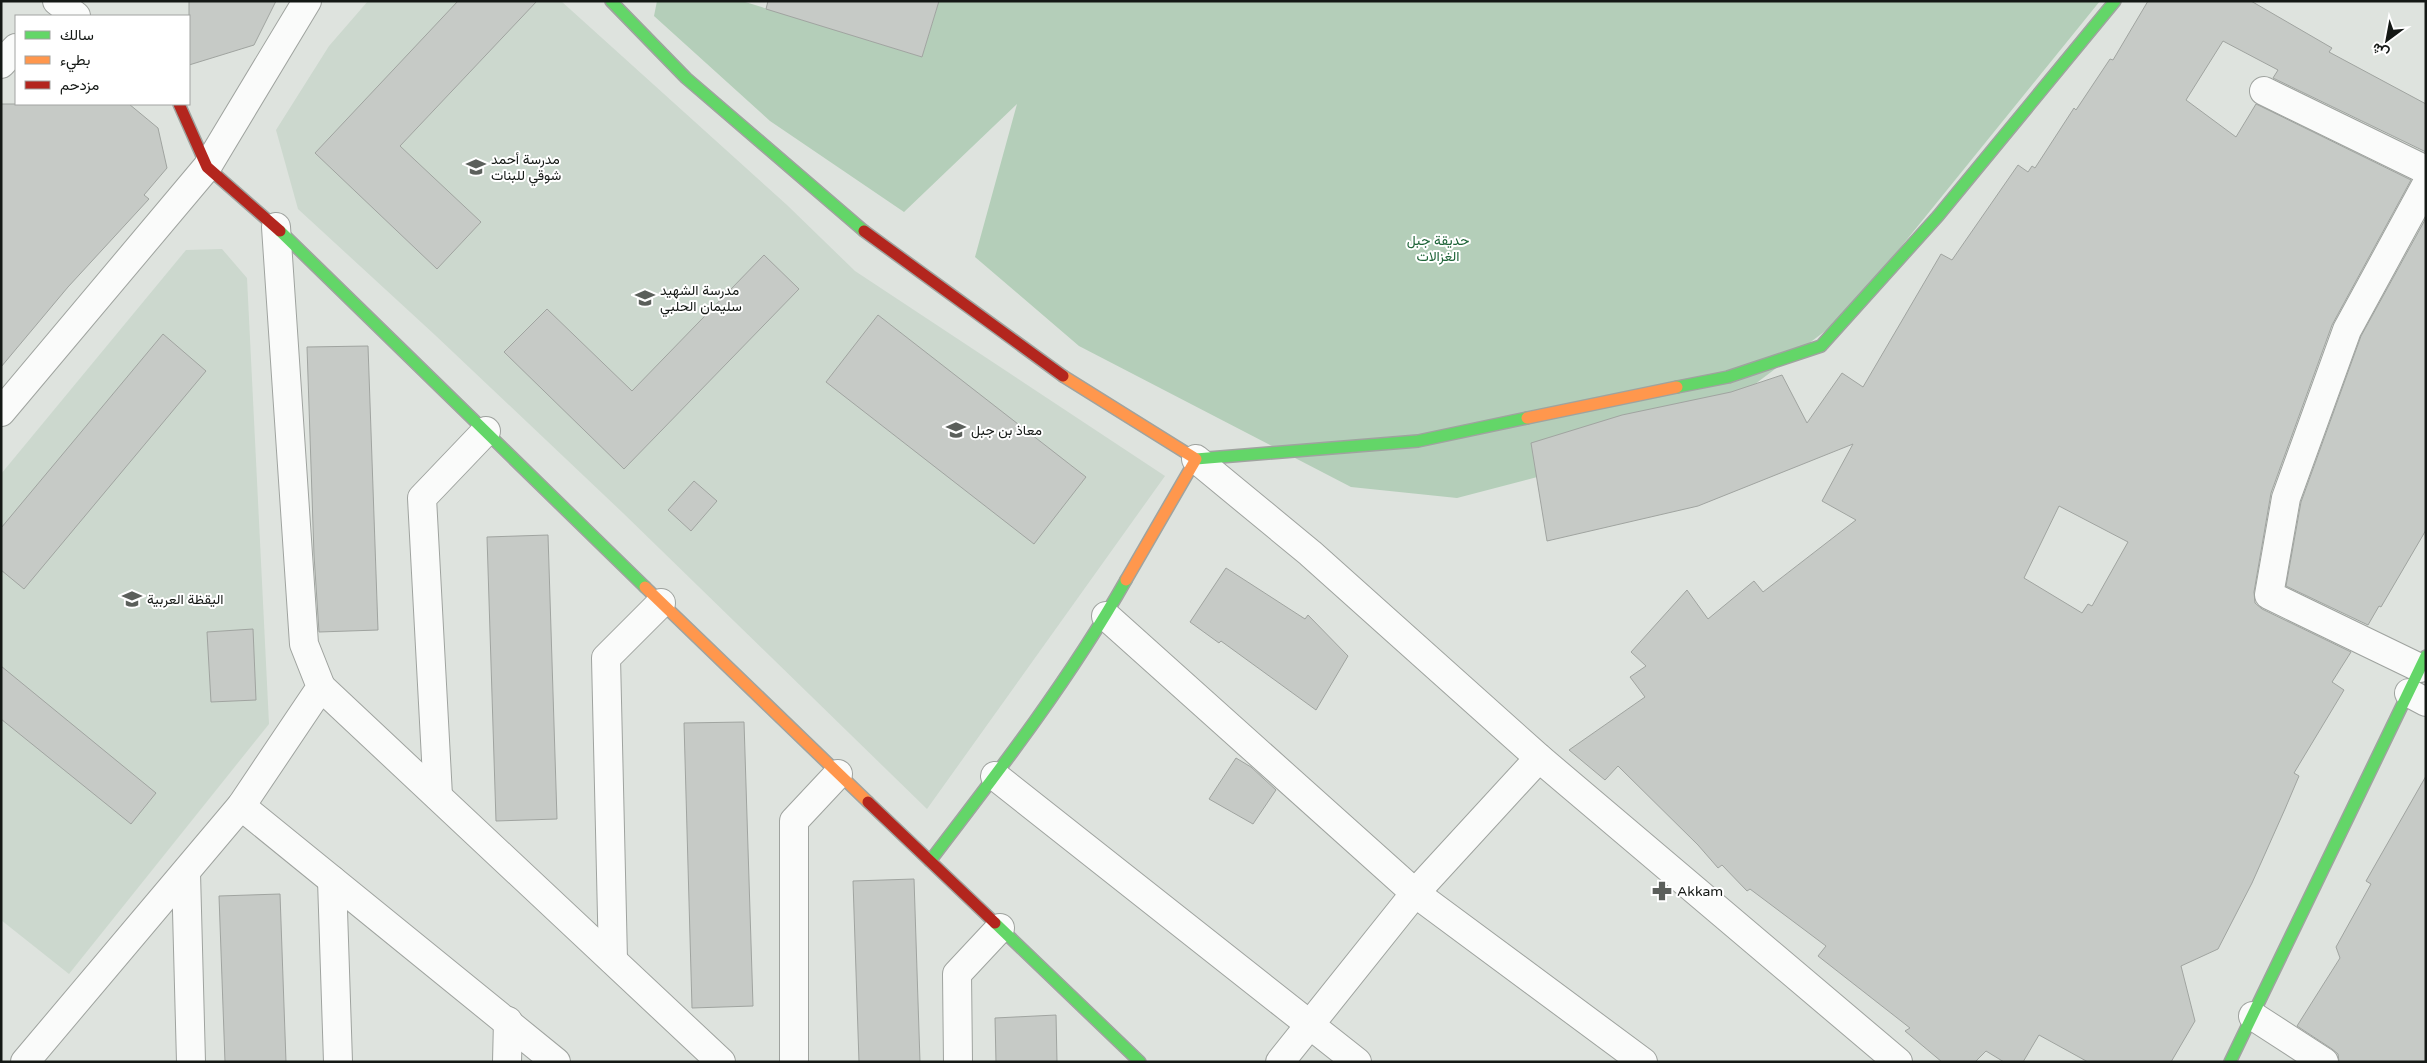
<svg xmlns="http://www.w3.org/2000/svg" width="2427" height="1063" viewBox="0 0 2427 1063" font-family="'Varela Round',Vazirmatn,sans-serif">
  <style>
    .built { fill: #ccd8ce }
    .green { fill: #b4ceb9 }
    .building { fill: #c6cac6; stroke: #a0a4a0; fill-rule: evenodd }
    .lines { fill: none; stroke-linecap: round; stroke-linejoin: round }
    .street-casing { stroke: #9fa39f; stroke-width: 30 }
    .fast-casing { stroke: #9fa39f; stroke-width: 14 }
    .slow-casing { stroke: #9fa39f; stroke-width: 14 }
    .jam-casing { stroke: #9fa39f; stroke-width: 14 }
    .street { stroke: #fafbfa; stroke-width: 28 }
    .fast { stroke: #63d668; stroke-width: 11 }
    .slow { stroke: #ff974d; stroke-width: 11 }
    .jam { stroke: #b3261e; stroke-width: 11 }
    .labels { text-anchor: middle; dominant-baseline: central; stroke-width: 4; stroke-linejoin: round; paint-order: stroke }
    .poi-label { font-size: 14px; fill: #141815; stroke: #fff; text-anchor: start }
    .park-label { font-size: 14px; fill: #1e6438; stroke: #fff }
  </style>
  <rect width="100%" height="100%" fill="#dee3de"/>
  <g class="built">
    <path d="M 368,1 L 561,1 L 787,205 L 855,271 L 1165,476 L 927,809 L 623,513 L 435,335 L 298,209 L 276,130 L 329,46 Z"/>
    <path d="M 222,249 L 247,278 L 269,724 L 69,974 L 1,920 L 1,474 L 186,250 Z"/>
  </g>
  <path class="green" d="M 657,1 L 742,1 L 922,57 L 939,1 L 2100,1 L 1845,316 L 1718,412 L 1644,449 L 1457,498 L 1351,487 L 1079,346 L 975,257 L 1017,104 L 904,212 L 770,121 L 654,16 Z"/>
  <g class="building">
    <path d="M 189,1 L 276,1 L 254,45 L 189,65 Z"/>
    <path d="M 458,1 L 537,1 L 400,146 L 481,222 L 437,269 L 315,153 Z"/>
    <path d="M 768,1 L 939,1 L 922,57 L 766,9 Z"/>
    <path d="M 2148,1 L 2251,1 L 2332,48 L 2329,52 L 2426,104 L 2426,152 L 2273,78 L 2278,70 L 2223,41 L 2186,100 L 2236,137 L 2256,104 L 2411,180 L 2332,325 L 2271,493 L 2254,592 L 2255,603 L 2262,609 L 2351,652 L 2332,682 L 2344,690 L 2294,773 L 2299,776 L 2285,809 L 2252,883 L 2218,949 L 2181,966 L 2195,1021 L 2171,1062 L 2088,1062 L 2039,1035 L 2023,1062 L 2004,1062 L 1986,1051 L 1975,1062 L 1942,1062 L 1905,1031 L 1910,1028 L 1818,956 L 1826,946 L 1750,889 L 1747,891 L 1722,865 L 1718,868 L 1698,845 L 1618,766 L 1605,780 L 1569,750 L 1645,697 L 1630,677 L 1646,666 L 1631,652 L 1687,590 L 1708,619 L 1754,581 L 1763,592 L 1856,520 L 1822,501 L 1853,444 L 1698,506 L 1547,541 L 1531,443 L 1622,415 L 1731,392 L 1782,375 L 1807,423 L 1842,373 L 1863,387 L 1941,254 L 1952,260 L 2018,165 L 2028,172 L 2032,166 L 2035,168 L 2074,108 L 2076,110 L 2110,59 L 2113,60 ZM 2059,506 L 2128,542 L 2092,606 L 2088,604 L 2082,613 L 2024,578 Z"/>
    <path d="M 1,104 L 129,104 L 158,128 L 167,168 L 144,195 L 149,199 L 68,287 L 1,367 Z"/>
    <path d="M 2426,218 L 2426,530 L 2381,607 L 2379,606 L 2368,625 L 2286,586 L 2301,502 L 2361,336 Z"/>
    <path d="M 764,255 L 799,289 L 624,469 L 504,352 L 547,309 L 632,391 Z"/>
    <path d="M 878,315 L 1086,477 L 1034,544 L 826,382 Z"/>
    <path d="M 163,334 L 206,371 L 24,589 L 1,570 L 1,528 Z"/>
    <path d="M 368,346 L 378,630 L 319,632 L 314,555 L 307,347 Z"/>
    <path d="M 694,481 L 717,501 L 691,531 L 668,510 Z"/>
    <path d="M 548,535 L 557,819 L 496,821 L 487,537 Z"/>
    <path d="M 1226,568 L 1305,619 L 1308,615 L 1348,656 L 1316,710 L 1221,641 L 1219,643 L 1190,622 Z"/>
    <path d="M 253,629 L 256,700 L 211,702 L 207,632 Z"/>
    <path d="M 1,666 L 156,793 L 131,824 L 1,719 Z"/>
    <path d="M 744,722 L 753,1006 L 692,1008 L 684,723 Z"/>
    <path d="M 1236,758 L 1251,767 L 1276,790 L 1253,824 L 1209,799 Z"/>
    <path d="M 2426,776 L 2426,1062 L 2339,1062 L 2338,1054 L 2332,1049 L 2297,1026 L 2340,958 L 2336,947 L 2371,884 L 2366,881 Z"/>
    <path d="M 914,879 L 920,1062 L 859,1062 L 853,881 Z"/>
    <path d="M 280,894 L 286,1062 L 225,1062 L 219,896 Z"/>
    <path d="M 1056,1015 L 1057,1062 L 996,1062 L 995,1018 Z"/>
  </g>
  <g class="lines">
    <defs>
      <g id="street">
        <path d="M 57,1 L 76,16"/>
        <path d="M 1,64 L 16,48"/>
        <path d="M 2264,91 L 2426,170"/>
        <path d="M 1,412 L 207,167 L 307,1"/>
        <path d="M 1196,459 L 1310,553 L 1539,758 L 1898,1062"/>
        <path d="M 1106,616 L 1415,893 L 1643,1062"/>
        <path d="M 2420,668 L 2269,595 L 2286,498 L 2347,330 L 2426,185"/>
        <path d="M 321,687 L 721,1062"/>
        <path d="M 2409,693 L 2426,702"/>
        <path d="M 995,776 L 1357,1062"/>
        <path d="M 438,796 L 422,498 L 486,431"/>
        <path d="M 241,806 L 556,1062"/>
        <path d="M 186,873 L 191,1062"/>
        <path d="M 332,880 L 338,1062"/>
        <path d="M 613,960 L 606,658 L 661,603"/>
        <path d="M 2253,1016 L 2324,1062"/>
        <path d="M 25,1062 L 241,806 L 321,687 L 304,644 L 276,227"/>
        <path d="M 507,1062 L 508,1021"/>
        <path d="M 794,1062 L 794,821 L 838,774"/>
        <path d="M 958,1062 L 957,974 L 1000,928"/>
        <path d="M 1280,1062 L 1415,893 L 1539,758"/>
      </g>
      <g id="fast">
        <path d="M 611,1 L 686,78 L 864,231"/>
        <path d="M 280,231 L 645,587"/>
        <path d="M 1677,387 L 1728,377 L 1821,346 L 1938,216 L 2115,1"/>
        <path d="M 1196,459 L 1418,441 L 1527,418"/>
        <path d="M 930,861 C 999,771 1070,679 1126,580"/>
        <path d="M 995,923 L 1140,1062"/>
        <path d="M 2230,1062 L 2426,656"/>
      </g>
      <g id="slow">
        <path d="M 1063,376 L 1196,459 L 1126,580"/>
        <path d="M 1527,418 L 1677,387"/>
        <path d="M 645,587 L 868,802"/>
      </g>
      <g id="jam">
        <path d="M 179,104 L 207,167 L 280,231"/>
        <path d="M 864,231 L 1063,376"/>
        <path d="M 868,802 L 995,923"/>
      </g>
    </defs>
    <use href="#street" class="street-casing"/>
    <use href="#fast" class="fast-casing"/>
    <use href="#slow" class="slow-casing"/>
    <use href="#jam" class="jam-casing"/>
    <use href="#street" class="street"/>
    <use href="#fast" class="fast"/>
    <use href="#slow" class="slow"/>
    <use href="#jam" class="jam"/>
  </g>
  <defs>
    <symbol id="school-bare" viewBox="-9 -9 18 18"><path d="M0-5L7-2L0 1L-7-2ZM-4 1L0 2.5L4 1V4Q0 6-4 4Z" fill="#5b5f5b" stroke="#fff" stroke-width="2.5" paint-order="stroke"/></symbol>
    <symbol id="pharmacy-bare" viewBox="-9 -9 18 18"><path d="M-2-6h4v4h4v4h-4v4h-4v-4h-4v-4h4Z" fill="#5b5f5b" stroke="#fff" stroke-width="2.5" paint-order="stroke"/></symbol>
  </defs>
  <g fill-rule="evenodd">
    <use href="#school-bare" x="462" y="153" width="28" height="28"/>
    <use href="#school-bare" x="631" y="284" width="28" height="28"/>
    <use href="#school-bare" x="942" y="416" width="28" height="28"/>
    <use href="#school-bare" x="118" y="585" width="28" height="28"/>
    <use href="#pharmacy-bare" x="1648" y="877" width="28" height="28"/>
  </g>
  <g class="labels">
    <g class="poi-label">
      <text x="491" y="159">مدرسة أحمد<tspan x="491" dy="16">شوقي للبنات</tspan></text>
      <text x="660" y="290">مدرسة الشهيد<tspan x="660" dy="16">سليمان الحلبي</tspan></text>
      <text x="971" y="430">معاذ بن جبل</text>
      <text x="147" y="599">اليقظة العربية</text>
      <text x="1677" y="891">Akkam</text>
    </g>
    <g class="park-label">
      <text x="1438" y="240">حديقة جبل<tspan x="1438" dy="16">الغزالات</tspan></text>
    </g>
  </g>
  <rect width="2427" height="1063" fill="none" stroke="#141815" stroke-width="5"/>
  <rect x="15" y="15" width="175" height="90" fill="#ffffff" stroke="#a1a3a1"/>
  <rect x="25" y="31" width="25" height="8" fill="#63d668" stroke="#a1a3a1"/>
  <text x="60" y="40" font-size="15" fill="#141815">سالك</text>
  <rect x="25" y="56" width="25" height="8" fill="#ff974d" stroke="#a1a3a1"/>
  <text x="60" y="65" font-size="15" fill="#141815">بطيء</text>
  <rect x="25" y="81" width="25" height="8" fill="#b3261e" stroke="#a1a3a1"/>
  <text x="60" y="90" font-size="15" fill="#141815">مزدحم</text>
  <g transform="translate(2387 40) rotate(212)" stroke="#ffffff" stroke-width="4" paint-order="stroke">
  <path d="M0-4L9 19L0 12L-9 19Z" fill="#141815"/>
  <text y="-8" font-size="14" font-weight="bold" text-anchor="middle" fill="#141815">ش</text>
  </g>
</svg>
